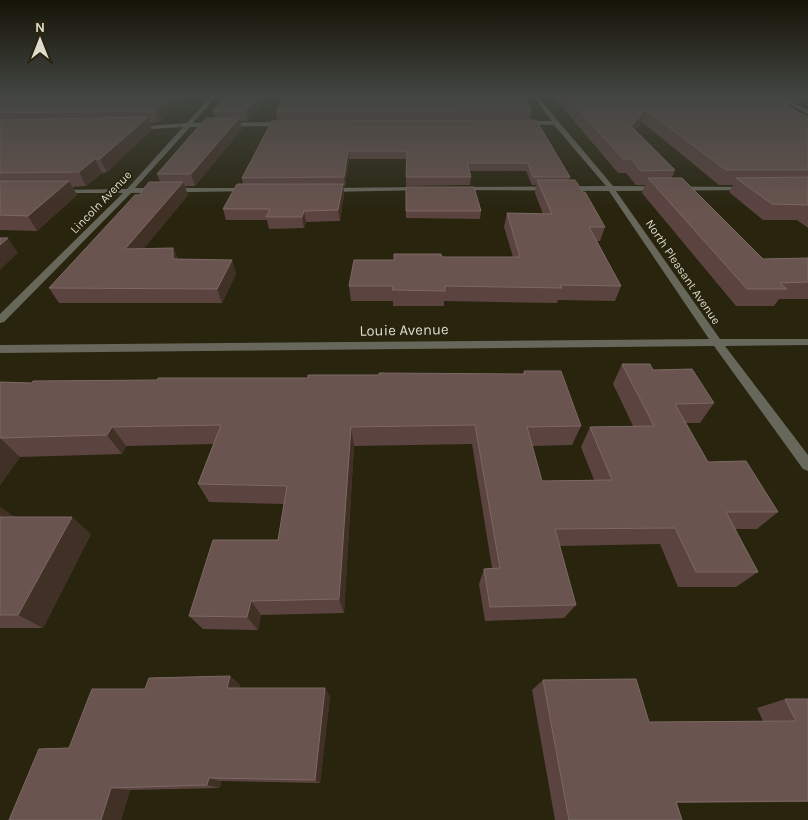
<svg xmlns="http://www.w3.org/2000/svg" width="808" height="820" viewBox="0 0 808 820" font-family="Karla,sans-serif">
  <style>
    .lines { fill: none; stroke-linecap: round; stroke-linejoin: round }
    .minor { fill: #67675c; fill-rule: evenodd }
    .wall { fill: #5b4340 }
    .shaded-wall { fill: #413025 }
    .building { fill: #69544f; stroke: #7c6963 }
    .labels { text-anchor: middle; dominant-baseline: central; stroke-width: 4; stroke-linejoin: round; paint-order: stroke }
    .far-street-label { font-size: 12px; fill: #dfdccf; stroke: #28240e }
    .street-label { font-size: 15px; fill: #dfdccf; stroke: #28240e }
  </style>
  <rect width="100%" height="100%" fill="#28240e"/>
  <g class="lines">
    <g class="minor">
      <path d="M 211,96 L 216,96 L 193,123 L 288,122 L 291,124 L 288,126 L 190,127 L 135,188 L 251,188 L 253,189 L 253,191 L 131,193 L 4,322 L 0,323 L 0,314 L 123,193 L 58,193 L 54,191 L 56,190 L 127,189 L 183,127 L 136,130 L 134,127 L 187,123 Z"/>
      <path d="M 533,96 L 537,96 L 613,186 L 750,187 L 750,189 L 748,190 L 616,191 L 720,339 L 808,339 L 808,345 L 725,346 L 808,455 L 808,471 L 803,469 L 714,346 L 0,353 L 0,345 L 709,339 L 609,191 L 456,190 L 456,188 L 458,187 L 606,186 L 554,125 L 519,124 L 521,121 L 552,121 Z"/>
      <path d="M 773,96 L 779,96 L 808,110 L 808,114 Z"/>
      <path d="M 423,187 L 425,188 L 425,190 L 328,192 L 324,190 L 328,188 Z"/>
    </g>
  </g>
  <g class="wall">
    <path d="M 0,96 L 187,96 L 159,122 L 150,123 L 152,129 L 107,172 L 102,173 L 86,186 L 73,187 L 77,195 L 37,231 L 0,230 Z"/>
    <path d="M 227,96 L 268,96 L 248,121 L 240,121 L 242,129 L 195,186 L 185,186 L 188,195 L 144,248 L 173,248 L 178,259 L 232,260 L 236,274 L 222,303 L 59,303 L 49,288 L 139,195 L 160,182 L 157,174 L 215,118 L 213,111 Z"/>
    <path d="M 553,96 L 808,96 L 808,103 L 799,103 L 786,98 L 784,102 L 788,104 L 787,106 L 808,117 L 808,228 L 797,220 L 763,220 L 729,192 L 733,185 L 719,185 L 642,122 L 635,130 L 675,170 L 672,178 L 763,259 L 808,258 L 808,299 L 779,299 L 774,306 L 736,306 L 642,193 L 645,185 L 636,185 L 626,173 L 618,173 Z"/>
    <path d="M 532,110 L 530,119 L 277,121 L 276,111 Z"/>
    <path d="M 536,120 L 570,177 L 569,180 L 605,227 L 600,241 L 597,241 L 621,286 L 615,301 L 558,300 L 557,303 L 444,301 L 444,306 L 393,306 L 393,301 L 351,301 L 349,286 L 394,260 L 442,257 L 513,257 L 504,227 L 507,213 L 543,214 L 535,193 L 536,185 L 532,185 L 526,171 L 469,171 L 471,177 L 470,185 L 406,186 L 406,159 L 349,159 L 345,186 L 343,186 L 344,194 L 340,221 L 306,222 L 304,228 L 269,229 L 267,220 L 226,220 L 223,209 L 243,184 L 242,178 L 272,121 Z"/>
    <path d="M 406,187 L 481,211 L 480,219 L 406,218 Z"/>
    <path d="M 622,364 L 653,370 L 714,403 L 700,423 L 686,423 L 708,462 L 778,512 L 757,529 L 735,529 L 758,572 L 736,587 L 678,587 L 660,544 L 560,546 L 576,605 L 564,618 L 485,621 L 479,584 L 484,569 L 492,568 L 472,444 L 354,446 L 344,613 L 261,615 L 258,630 L 203,629 L 189,616 L 278,540 L 284,504 L 209,502 L 198,484 L 214,444 L 126,446 L 122,454 L 20,457 L 0,485 L 0,382 L 32,383 L 308,378 L 379,375 L 523,374 L 524,371 L 581,426 L 572,445 L 532,446 L 542,481 L 594,480 L 581,447 L 590,427 L 633,426 L 613,384 Z"/>
    <path d="M 0,507 L 13,516 L 91,534 L 43,628 L 0,628 Z"/>
    <path d="M 230,676 L 240,685 L 239,688 L 330,696 L 320,783 L 221,781 L 220,788 L 130,790 L 121,820 L 69,748 L 145,689 Z"/>
    <path d="M 543,680 L 649,722 L 763,721 L 757,708 L 785,699 L 808,699 L 808,802 L 677,803 L 682,820 L 555,820 L 532,690 Z"/>
  </g>
  <g class="shaded-wall">
    <path d="M 172,96 L 187,96 L 159,122 L 155,111 Z"/>
    <path d="M 259,96 L 268,96 L 248,121 L 246,111 Z"/>
    <path d="M 646,110 L 642,122 L 627,139 L 631,126 Z"/>
    <path d="M 148,117 L 152,129 L 107,172 L 100,159 Z"/>
    <path d="M 239,118 L 242,129 L 195,186 L 191,174 Z"/>
    <path d="M 348,151 L 349,159 L 345,186 L 344,177 Z"/>
    <path d="M 95,159 L 102,173 L 86,186 L 79,172 Z"/>
    <path d="M 69,181 L 77,195 L 37,231 L 28,216 Z"/>
    <path d="M 183,182 L 188,195 L 132,263 L 125,249 Z"/>
    <path d="M 343,184 L 344,194 L 340,221 L 338,210 Z"/>
    <path d="M 304,211 L 306,222 L 304,228 L 302,217 Z"/>
    <path d="M 8,238 L 18,253 L 0,270 L 0,245 Z"/>
    <path d="M 173,248 L 179,262 L 173,259 Z"/>
    <path d="M 232,260 L 236,274 L 222,303 L 217,289 Z"/>
    <path d="M 112,427 L 126,446 L 122,454 L 107,435 Z"/>
    <path d="M 351,427 L 354,446 L 344,613 L 339,599 Z"/>
    <path d="M 0,438 L 20,457 L 0,485 Z"/>
    <path d="M 0,507 L 13,516 L 0,532 Z"/>
    <path d="M 72,517 L 91,534 L 43,628 L 18,615 Z"/>
    <path d="M 251,601 L 261,615 L 258,630 L 247,617 Z"/>
    <path d="M 230,676 L 240,685 L 238,696 L 227,688 Z"/>
    <path d="M 325,688 L 330,696 L 320,783 L 315,780 Z"/>
    <path d="M 209,778 L 221,781 L 220,788 L 207,785 Z"/>
    <path d="M 111,788 L 130,790 L 121,820 L 101,820 Z"/>
  </g>
  <g class="building">
    <path d="M 0,96 L 172,96 L 155,111 L 0,113 Z"/>
    <path d="M 227,96 L 259,96 L 246,111 L 213,111 Z"/>
    <path d="M 284,96 L 524,96 L 532,110 L 276,111 Z"/>
    <path d="M 566,96 L 773,96 L 788,104 L 782,104 L 808,117 L 808,170 L 726,170 L 646,110 L 631,126 L 675,170 L 641,171 L 631,159 L 623,159 Z"/>
    <path d="M 148,117 L 100,159 L 95,159 L 79,172 L 0,173 L 0,120 Z"/>
    <path d="M 206,118 L 239,118 L 191,174 L 157,174 Z"/>
    <path d="M 536,120 L 570,177 L 533,177 L 528,163 L 467,163 L 471,177 L 406,177 L 407,151 L 348,151 L 344,177 L 242,178 L 272,121 Z"/>
    <path d="M 808,177 L 808,205 L 772,204 L 736,178 Z"/>
    <path d="M 648,178 L 682,178 L 763,259 L 808,258 L 808,282 L 780,283 L 787,289 L 747,289 Z"/>
    <path d="M 537,180 L 575,180 L 583,192 L 585,192 L 605,227 L 589,227 L 621,286 L 560,285 L 562,288 L 445,286 L 445,291 L 392,290 L 393,286 L 349,286 L 354,260 L 394,260 L 394,254 L 441,254 L 442,257 L 520,257 L 507,213 L 552,214 Z"/>
    <path d="M 0,181 L 69,181 L 28,216 L 0,215 Z"/>
    <path d="M 149,182 L 183,182 L 125,249 L 173,248 L 173,259 L 232,260 L 217,289 L 49,288 L 135,195 L 139,195 Z"/>
    <path d="M 237,184 L 343,184 L 338,210 L 304,211 L 302,217 L 266,217 L 270,209 L 223,209 Z"/>
    <path d="M 406,187 L 474,187 L 481,211 L 406,211 Z"/>
    <path d="M 0,238 L 8,238 L 0,245 Z"/>
    <path d="M 622,364 L 650,364 L 653,370 L 692,369 L 714,403 L 675,404 L 708,462 L 746,461 L 778,512 L 726,512 L 758,572 L 696,572 L 675,528 L 555,529 L 576,605 L 490,607 L 484,569 L 500,568 L 475,425 L 351,427 L 339,599 L 251,601 L 247,617 L 189,616 L 213,540 L 278,540 L 287,486 L 198,484 L 221,425 L 112,427 L 107,435 L 0,438 L 0,382 L 32,383 L 33,381 L 157,380 L 158,378 L 308,378 L 308,375 L 379,375 L 379,373 L 525,374 L 524,371 L 561,371 L 581,426 L 527,427 L 542,481 L 612,480 L 590,427 L 654,426 Z"/>
    <path d="M 0,517 L 72,517 L 18,615 L 0,615 Z"/>
    <path d="M 230,676 L 227,688 L 325,688 L 315,780 L 209,778 L 207,785 L 111,788 L 101,820 L 9,820 L 39,749 L 69,748 L 92,689 L 145,689 L 149,678 Z"/>
    <path d="M 636,679 L 649,722 L 796,721 L 785,699 L 808,699 L 808,801 L 676,802 L 682,820 L 569,820 L 543,680 Z"/>
  </g>
  <linearGradient id="sky" x2="0" y2="1"><stop stop-color="#161408"/><stop offset="0.45" stop-color="#424541"/><stop offset="1" stop-color="#424541" stop-opacity="0"/></linearGradient>
  <rect width="808" height="211" fill="url(#sky)"/>
  <g class="labels">
    <g class="far-street-label">
      <text transform="translate(101 202) rotate(-46)">Lincoln Avenue</text>
      <text transform="translate(683 272) rotate(56)">North Pleasant Avenue</text>
    </g>
    <g class="street-label">
      <text transform="translate(404 330) rotate(-1)">Louie Avenue</text>
    </g>
  </g>
  <g transform="translate(40 40)" stroke="#28240e" stroke-width="4" paint-order="stroke">
  <path d="M0-4L9 19L0 12L-9 19Z" fill="#dfdccf"/>
  <text y="-8" font-size="14" font-weight="bold" text-anchor="middle" fill="#dfdccf">N</text>
  </g>
</svg>
